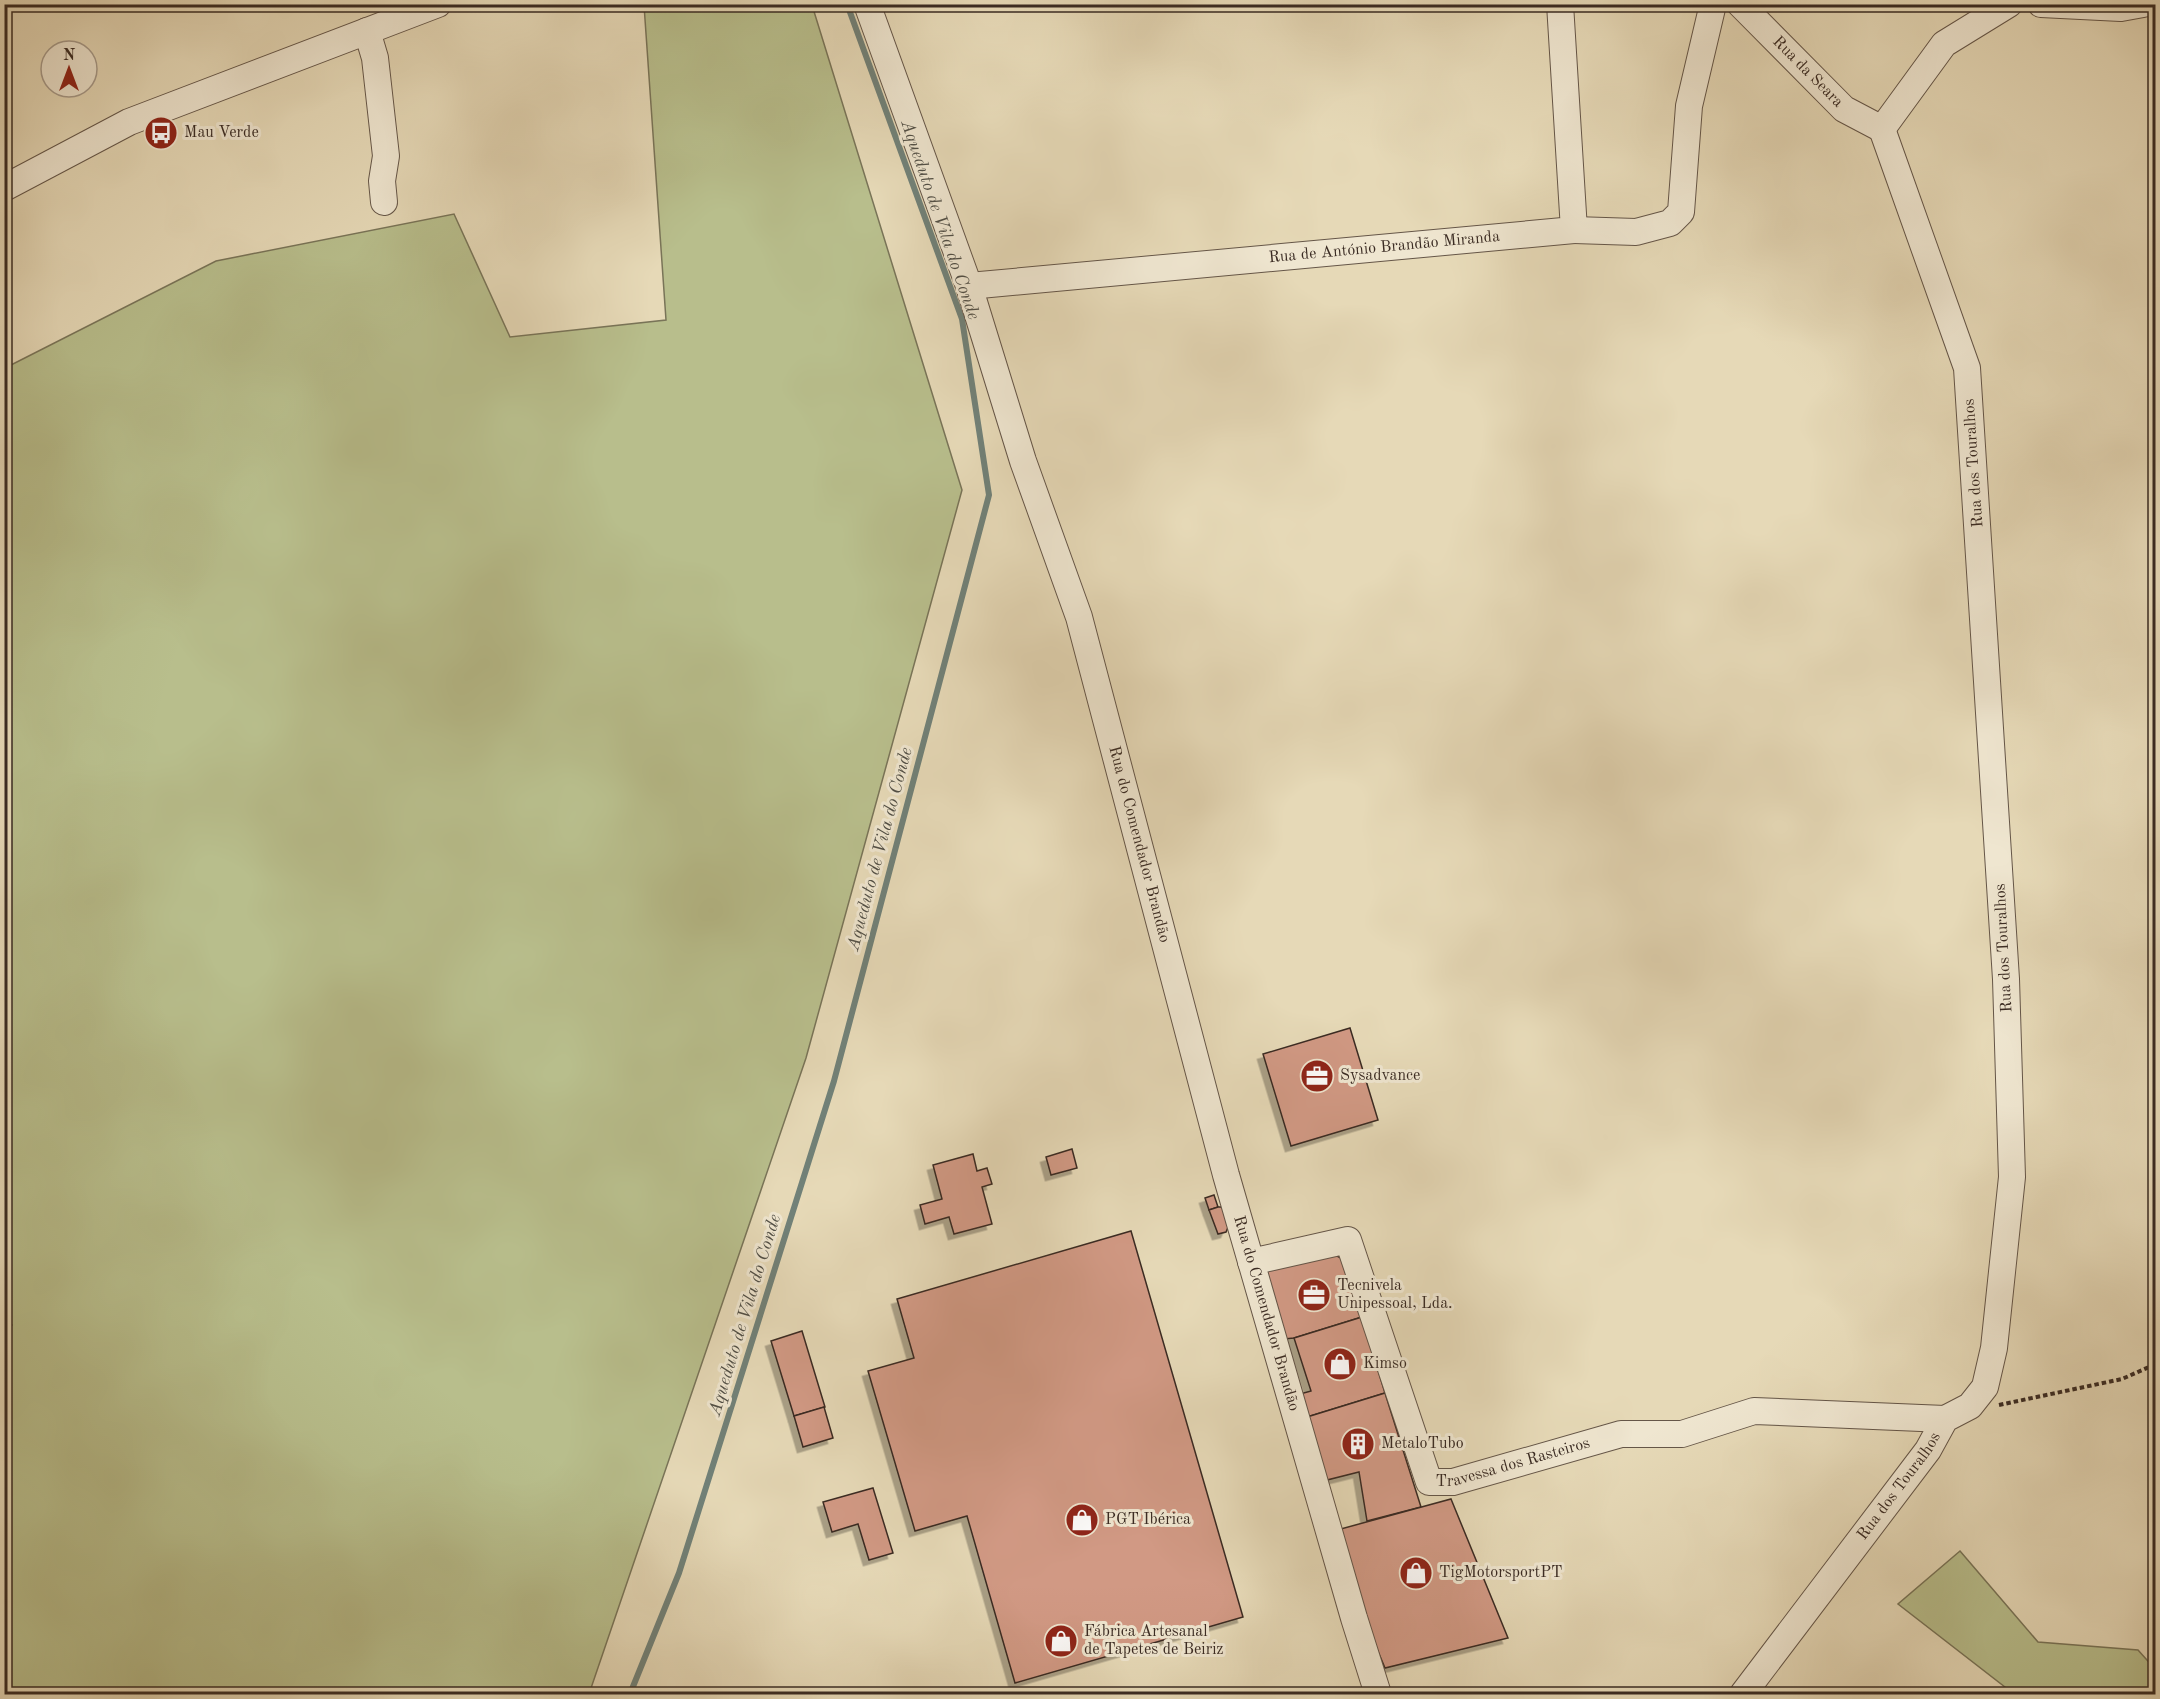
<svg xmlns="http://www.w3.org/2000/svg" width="2160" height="1699" viewBox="0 0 2160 1699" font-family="'Old Standard TT',serif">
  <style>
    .green { fill: #b8be8c; stroke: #797458; stroke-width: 1.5 }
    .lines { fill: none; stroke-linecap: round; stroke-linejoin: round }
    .stream { stroke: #718178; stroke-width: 6 }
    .building { fill: #d19984; stroke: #3a2b23; stroke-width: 1.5; filter: url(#shadow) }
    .minor-casing { stroke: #655648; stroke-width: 28 }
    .path { stroke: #3a2b23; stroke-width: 4; stroke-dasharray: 4.5 3; stroke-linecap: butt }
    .minor { stroke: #efe6d0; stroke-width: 26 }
    .labels { text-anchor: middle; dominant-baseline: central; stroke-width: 6; stroke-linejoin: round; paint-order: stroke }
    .street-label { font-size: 16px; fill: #3a2b23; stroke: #efe6d0 }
    .poi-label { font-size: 16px; fill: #3a2b23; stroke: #efe6d0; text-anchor: start }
    .water-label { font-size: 18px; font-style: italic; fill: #514f46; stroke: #efe6d0 }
  </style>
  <defs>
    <filter id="shadow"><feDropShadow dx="-5.5" dy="5.5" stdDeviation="0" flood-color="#0004"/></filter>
  </defs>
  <rect width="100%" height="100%" fill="#e6d9b7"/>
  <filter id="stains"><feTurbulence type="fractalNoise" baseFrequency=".00333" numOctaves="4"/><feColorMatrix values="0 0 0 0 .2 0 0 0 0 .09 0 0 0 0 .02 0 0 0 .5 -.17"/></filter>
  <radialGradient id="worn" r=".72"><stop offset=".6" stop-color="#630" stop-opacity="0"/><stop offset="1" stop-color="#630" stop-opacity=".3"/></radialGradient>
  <g class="green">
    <path d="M 644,5 L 812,5 L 962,490 L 806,1058 L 589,1694 L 5,1694 L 4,1331 L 12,1325 L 4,1319 L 5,368 L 216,261 L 454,214 L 510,337 L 666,320 Z"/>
    <path d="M 1960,1551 L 2038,1642 L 2138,1650 L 2155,1669 L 2155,1694 L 2014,1694 L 1898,1604 Z"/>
  </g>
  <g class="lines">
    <path class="stream" d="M 630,1694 L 679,1573 L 834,1081 L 989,495 L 962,319 L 847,4"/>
  </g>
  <g class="building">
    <path d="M 1350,1028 L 1378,1120 L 1291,1146 L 1263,1054 Z"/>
    <path d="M 1072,1149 L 1077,1168 L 1051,1175 L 1046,1157 Z"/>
    <path d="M 973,1154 L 977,1171 L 987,1168 L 992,1184 L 982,1187 L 992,1224 L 954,1234 L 949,1217 L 925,1224 L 920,1205 L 942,1199 L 933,1165 Z"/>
    <path d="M 1214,1195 L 1218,1207 L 1209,1210 L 1205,1198 Z"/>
    <path d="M 1218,1207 L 1223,1207 L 1229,1225 L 1226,1232 L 1218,1234 L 1209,1210 Z"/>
    <path d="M 1131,1231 L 1243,1617 L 1015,1683 L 967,1516 L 915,1531 L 868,1371 L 914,1358 L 897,1299 Z"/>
    <path d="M 1325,1250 L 1347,1261 L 1362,1317 L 1294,1338 L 1284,1339 L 1266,1273 L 1267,1268 Z"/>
    <path d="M 1362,1317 L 1385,1393 L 1307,1417 L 1300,1394 L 1311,1391 L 1294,1338 Z"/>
    <path d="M 802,1331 L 825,1407 L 794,1416 L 771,1341 Z"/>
    <path d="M 1385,1393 L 1421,1507 L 1367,1521 L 1359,1472 L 1327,1480 L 1307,1417 Z"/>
    <path d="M 824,1407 L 833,1438 L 803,1447 L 794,1416 Z"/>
    <path d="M 873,1488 L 893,1553 L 869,1560 L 858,1524 L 832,1532 L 823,1502 Z"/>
    <path d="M 1451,1499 L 1508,1638 L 1385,1668 L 1363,1616 L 1337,1530 Z"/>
  </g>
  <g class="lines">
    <defs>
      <g id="minor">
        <path id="s1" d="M 867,4 L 969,286 L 1023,461 L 1079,617 L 1226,1175 L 1354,1618 L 1378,1694"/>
        <path id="s2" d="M 1740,4 L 1844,109 L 1882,129"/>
        <path d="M 2041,4 L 2121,8 L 2143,4"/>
        <path d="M 367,31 L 375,58 L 386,156 L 382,181 L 384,202"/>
        <path d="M 1882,129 L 1944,44 L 2009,4"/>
        <path d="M 4,188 L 129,122 L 438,4"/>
        <path d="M 1574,230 L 1636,232 L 1670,223 L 1681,212 L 1689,106 L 1713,4"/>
        <path id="s3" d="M 969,286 L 1574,230 L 1560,4"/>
        <path id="s4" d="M 1251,1262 L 1348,1240 L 1429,1482 L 1453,1482 L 1621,1434 L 1682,1434 L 1754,1411 L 1945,1419"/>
        <path id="s5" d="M 1743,1694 L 1928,1450 L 1945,1419 L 1970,1406 L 1985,1387 L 1994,1348 L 2012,1177 L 2006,979 L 1967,368 L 1882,129"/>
      </g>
    </defs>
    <use href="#minor" class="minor-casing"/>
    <path class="path" d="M 1999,1405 L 2122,1379 L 2156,1364"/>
    <use href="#minor" class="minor"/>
  </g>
  <defs>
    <symbol id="bus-disc" viewBox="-11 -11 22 22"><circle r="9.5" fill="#8f2418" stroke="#efe6d0"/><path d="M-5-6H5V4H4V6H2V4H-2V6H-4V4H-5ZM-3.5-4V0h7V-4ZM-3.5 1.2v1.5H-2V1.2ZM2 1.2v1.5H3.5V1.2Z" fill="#fff"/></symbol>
    <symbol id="office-disc" viewBox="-11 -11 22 22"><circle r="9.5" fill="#8f2418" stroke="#efe6d0"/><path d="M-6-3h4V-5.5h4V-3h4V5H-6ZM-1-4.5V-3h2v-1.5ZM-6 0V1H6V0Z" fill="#fff"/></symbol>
    <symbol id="shop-disc" viewBox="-11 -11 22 22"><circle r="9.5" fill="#8f2418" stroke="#efe6d0"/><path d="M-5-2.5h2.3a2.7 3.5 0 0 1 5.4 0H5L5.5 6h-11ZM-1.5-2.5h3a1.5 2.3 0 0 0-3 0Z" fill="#fff"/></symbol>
    <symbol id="building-disc" viewBox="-11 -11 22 22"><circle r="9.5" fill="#8f2418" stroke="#efe6d0"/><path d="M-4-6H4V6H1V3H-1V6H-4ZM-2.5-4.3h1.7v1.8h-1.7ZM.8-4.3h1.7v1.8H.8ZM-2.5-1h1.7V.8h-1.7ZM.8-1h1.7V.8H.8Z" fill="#fff"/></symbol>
  </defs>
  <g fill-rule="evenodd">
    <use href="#bus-disc" x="142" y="114" width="38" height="38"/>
    <use href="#office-disc" x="1298" y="1057" width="38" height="38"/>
    <use href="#office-disc" x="1295" y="1276" width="38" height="38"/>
    <use href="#shop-disc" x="1321" y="1345" width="38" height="38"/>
    <use href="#building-disc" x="1339" y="1425" width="38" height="38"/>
    <use href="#shop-disc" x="1063" y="1501" width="38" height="38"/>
    <use href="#shop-disc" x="1397" y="1554" width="38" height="38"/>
    <use href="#shop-disc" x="1042" y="1622" width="38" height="38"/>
  </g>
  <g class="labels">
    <g class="street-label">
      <text stroke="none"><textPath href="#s2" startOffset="96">Rua da Seara</textPath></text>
      <text stroke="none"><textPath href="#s3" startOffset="417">Rua de António Brandão Miranda</textPath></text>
      <text transform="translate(1974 463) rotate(-94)">Rua dos Touralhos</text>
      <text stroke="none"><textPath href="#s1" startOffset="884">Rua do Comendador Brandão</textPath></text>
      <text transform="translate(2004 948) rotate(-93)">Rua dos Touralhos</text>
      <text stroke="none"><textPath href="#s1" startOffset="1370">Rua do Comendador Brandão</textPath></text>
      <text stroke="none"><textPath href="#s4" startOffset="441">Travessa dos Rasteiros</textPath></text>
      <text stroke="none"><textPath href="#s5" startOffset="260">Rua dos Touralhos</textPath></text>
    </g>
    <g class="poi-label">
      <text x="184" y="133">Mau Verde</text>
      <text x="1340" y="1076">Sysadvance</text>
      <text x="1337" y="1286">Tecnivela<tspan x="1337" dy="18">Unipessoal, Lda.</tspan></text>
      <text x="1363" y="1364">Kimso</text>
      <text x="1381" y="1444">MetaloTubo</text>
      <text x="1105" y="1520">PGT Ibérica</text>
      <text x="1439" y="1573">TigMotorsportPT</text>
      <text x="1084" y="1632">Fábrica Artesanal<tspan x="1084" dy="18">de Tapetes de Beiriz</tspan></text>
    </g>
    <g class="water-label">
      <text transform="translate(940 220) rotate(71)">Aqueduto de Vila do Conde</text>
      <text transform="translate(880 849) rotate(-75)">Aqueduto de Vila do Conde</text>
      <text transform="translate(745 1315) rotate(-73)">Aqueduto de Vila do Conde</text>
    </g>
  </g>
  <rect width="2160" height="1699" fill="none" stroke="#e6d9b7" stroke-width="24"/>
  <rect x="6" y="6" width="2148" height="1687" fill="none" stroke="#3a2b23" stroke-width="3"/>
  <rect x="12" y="12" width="2136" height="1675" fill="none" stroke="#3a2b23" stroke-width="1.5"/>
  <g transform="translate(69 69)"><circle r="28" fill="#efe6d0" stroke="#a79b8b" stroke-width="1.5"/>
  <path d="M0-4.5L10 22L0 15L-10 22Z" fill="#8f2418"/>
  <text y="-9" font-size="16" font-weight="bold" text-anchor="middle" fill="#3a2b23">N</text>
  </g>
  <rect width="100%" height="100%" filter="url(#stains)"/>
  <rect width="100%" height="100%" fill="url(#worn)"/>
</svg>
